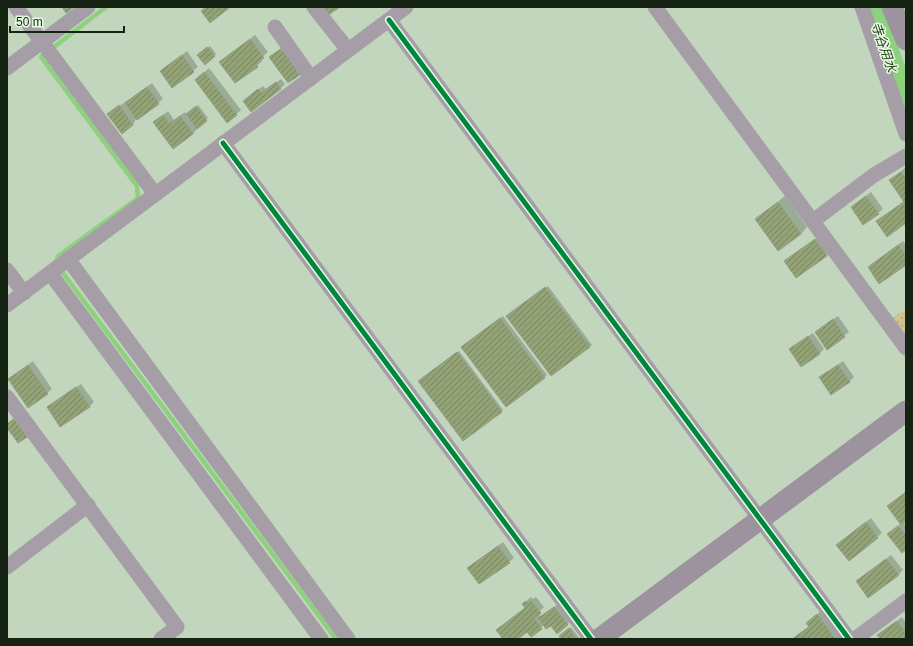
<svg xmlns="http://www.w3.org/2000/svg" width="913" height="646" viewBox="0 0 913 646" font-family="Helvetica,'Noto Sans JP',sans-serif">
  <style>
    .grass { fill: url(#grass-dots) }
    .shadow { fill: #0003 }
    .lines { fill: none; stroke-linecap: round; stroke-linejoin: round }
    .stream { stroke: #8dd17f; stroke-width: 4.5 }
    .river { stroke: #8dd17f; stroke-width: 27 }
    .building { fill: url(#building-hatch); stroke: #939f89 }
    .street { stroke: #a69ea7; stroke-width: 15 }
    .secondary { stroke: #9c939e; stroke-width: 21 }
    .cycleway-casing { stroke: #e8fbe3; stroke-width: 8 }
    .cycleway { stroke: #00873e; stroke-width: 5 }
    .labels { text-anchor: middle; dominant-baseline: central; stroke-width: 3; stroke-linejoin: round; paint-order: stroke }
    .water-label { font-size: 13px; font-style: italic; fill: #1f4118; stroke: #e8fbe3 }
  </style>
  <defs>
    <pattern id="grass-dots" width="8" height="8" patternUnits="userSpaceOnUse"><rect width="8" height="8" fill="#d1c38e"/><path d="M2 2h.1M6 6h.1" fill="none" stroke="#b3a779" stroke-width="1.8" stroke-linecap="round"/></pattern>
    <pattern id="building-hatch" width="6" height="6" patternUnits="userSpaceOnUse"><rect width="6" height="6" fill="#94a377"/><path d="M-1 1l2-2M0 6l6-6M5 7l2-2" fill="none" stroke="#788460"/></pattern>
  </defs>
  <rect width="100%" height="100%" fill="#c1d6bc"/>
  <path class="grass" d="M 906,309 L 906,348 L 887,322 Z"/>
  <g class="shadow">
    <path d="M 255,35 L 268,52 L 260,59 L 262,61 L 257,66 L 235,82 L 220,62 Z"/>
    <path d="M 210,46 L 216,54 L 214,56 L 200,53 Z"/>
    <path d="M 187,51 L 198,67 L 172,86 L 161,71 Z"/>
    <path d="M 209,68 L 241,110 L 228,121 L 196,80 Z"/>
    <path d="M 281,79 L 285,84 L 280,89 L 244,101 L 263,86 L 266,89 Z"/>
    <path d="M 152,83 L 163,99 L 136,119 L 133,125 L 108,114 Z"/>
    <path d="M 198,105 L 208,118 L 196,128 L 197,129 L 193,134 L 173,148 L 155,122 L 168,111 L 174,120 L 185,112 L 187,115 Z"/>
    <path d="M 906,167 L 906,222 L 877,221 L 905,200 L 891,180 Z"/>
    <path d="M 871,192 L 883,209 L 878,213 L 852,207 Z"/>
    <path d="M 785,196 L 807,227 L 801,234 L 756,219 Z"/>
    <path d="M 820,236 L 831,251 L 826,256 L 785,261 Z"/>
    <path d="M 903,241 L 906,245 L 906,264 L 869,267 Z"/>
    <path d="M 548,286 L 592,345 L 552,375 L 510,314 Z"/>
    <path d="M 503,316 L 547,375 L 507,406 L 465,345 Z"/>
    <path d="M 838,316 L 849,332 L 827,348 L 816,332 Z"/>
    <path d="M 813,333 L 824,349 L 819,354 L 791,349 Z"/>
    <path d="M 459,351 L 503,410 L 501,412 L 421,379 Z"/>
    <path d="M 33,361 L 52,389 L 47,393 L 9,379 Z"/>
    <path d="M 843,361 L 854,377 L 849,382 L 820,377 Z"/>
    <path d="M 81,384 L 94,402 L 89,407 L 48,407 Z"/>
    <path d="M 906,492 L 906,520 L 903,522 L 906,526 L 906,549 L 893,530 L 901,523 L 893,502 Z"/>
    <path d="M 871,518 L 882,533 L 849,560 L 842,541 Z"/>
    <path d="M 503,542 L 514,558 L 509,562 L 468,568 Z"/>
    <path d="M 891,555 L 903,570 L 898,575 L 862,577 Z"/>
    <path d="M 531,597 L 533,599 L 536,597 L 544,607 L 538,613 L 541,617 L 559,603 L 571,620 L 567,625 L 544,625 L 531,636 L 527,631 L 517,639 L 504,639 L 526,608 L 523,604 Z"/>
    <path d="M 824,608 L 841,639 L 792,639 L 809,626 L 807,623 Z"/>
    <path d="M 902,617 L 906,623 L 906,636 L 902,639 L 881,639 L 878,635 Z"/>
    <path d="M 571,627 L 579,638 L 562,639 L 562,634 Z"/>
  </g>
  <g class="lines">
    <g class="stream">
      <path d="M 56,263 L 58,256 L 138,198 L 137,186 L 41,57 L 106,7"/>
      <path d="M 60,269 L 336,639"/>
    </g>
    <path class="river" d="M 870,7 L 906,110"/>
  </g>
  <g class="building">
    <path d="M 62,7 L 74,7 L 66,13 Z"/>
    <path d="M 206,7 L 228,7 L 229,8 L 210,23 L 201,11 Z"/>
    <path d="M 320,7 L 340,7 L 327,16 Z"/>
    <path d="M 250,39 L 264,58 L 256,64 L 258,67 L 235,83 L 219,62 Z"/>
    <path d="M 207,47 L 215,56 L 205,65 L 197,55 Z"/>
    <path d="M 282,48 L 301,74 L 288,83 L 269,57 Z"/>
    <path d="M 182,55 L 194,72 L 172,88 L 160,71 Z"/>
    <path d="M 204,72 L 237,115 L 227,123 L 195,80 Z"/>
    <path d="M 276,82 L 281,89 L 251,112 L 243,101 L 258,89 L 261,93 Z"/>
    <path d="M 147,87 L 159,104 L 137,120 L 125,103 Z"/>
    <path d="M 119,105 L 133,125 L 122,134 L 107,114 Z"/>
    <path d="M 196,106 L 207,121 L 197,129 L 186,114 Z"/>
    <path d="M 163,115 L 169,124 L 180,116 L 193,134 L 173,149 L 153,122 Z"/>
    <path d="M 901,172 L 906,179 L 906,223 L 887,237 L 876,221 L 904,202 L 889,180 Z"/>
    <path d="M 866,196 L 879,214 L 863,225 L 851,207 Z"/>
    <path d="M 778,202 L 801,234 L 778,251 L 755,219 Z"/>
    <path d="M 815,239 L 827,256 L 796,278 L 784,261 Z"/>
    <path d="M 898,245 L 906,256 L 906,265 L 879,284 L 868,267 Z"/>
    <path d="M 545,287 L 590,347 L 551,376 L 506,316 Z"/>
    <path d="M 500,318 L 545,378 L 506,407 L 461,347 Z"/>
    <path d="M 833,319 L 845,337 L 827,350 L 815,332 Z"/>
    <path d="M 808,336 L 820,354 L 801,367 L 789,349 Z"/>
    <path d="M 457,352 L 502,412 L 463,441 L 418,381 Z"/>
    <path d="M 28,365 L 48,394 L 28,408 L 8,379 Z"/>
    <path d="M 838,365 L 850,382 L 831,395 L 819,377 Z"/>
    <path d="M 76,387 L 90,407 L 60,427 L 47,407 Z"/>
    <path d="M 16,417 L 30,435 L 18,443 L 7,428 L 7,424 Z"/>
    <path d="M 906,492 L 906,521 L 901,525 L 887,506 Z"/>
    <path d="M 866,522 L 878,538 L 849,561 L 836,545 Z"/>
    <path d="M 898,526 L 906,536 L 906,550 L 902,553 L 887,534 Z"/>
    <path d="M 498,546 L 510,563 L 479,584 L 467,568 Z"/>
    <path d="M 886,559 L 899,575 L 868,598 L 856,581 Z"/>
    <path d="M 526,601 L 528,603 L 531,601 L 541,613 L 534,618 L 542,629 L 531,637 L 527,632 L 518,639 L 503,639 L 496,630 L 525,608 L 522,604 Z"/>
    <path d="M 554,607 L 568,625 L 557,634 L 551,626 L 546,629 L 538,618 Z"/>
    <path d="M 817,614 L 835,639 L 792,639 L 809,627 L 806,623 Z"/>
    <path d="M 897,621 L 906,633 L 906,637 L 904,639 L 880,639 L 877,635 Z"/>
    <path d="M 569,628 L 576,639 L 561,639 L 559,636 Z"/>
  </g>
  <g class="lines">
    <g class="street">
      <path d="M 16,7 L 155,194"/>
      <path d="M 314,7 L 348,50"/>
      <path d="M 655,7 L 906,348"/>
      <path d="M 862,7 L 906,134"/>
      <path d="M 389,20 L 849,639"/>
      <path d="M 275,27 L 311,78"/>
      <path d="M 7,68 L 88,7"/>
      <path d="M 223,143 L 591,639"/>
      <path d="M 813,221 L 874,175 L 906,156"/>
      <path d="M 68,259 L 348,639"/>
      <path d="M 7,270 L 24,293"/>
      <path d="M 50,273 L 321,639"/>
      <path d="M 7,305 L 406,7"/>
      <path d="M 7,397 L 177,627 L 161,639"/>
      <path d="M 7,567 L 88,505"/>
      <path d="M 855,639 L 906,601"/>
    </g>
    <g class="secondary">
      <path d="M 892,7 L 906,40"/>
      <path d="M 599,639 L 906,411"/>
    </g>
    <defs>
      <g id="cycleway">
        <path d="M 389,20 L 849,639"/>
        <path d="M 223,143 L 591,639"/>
      </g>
    </defs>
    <use href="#cycleway" class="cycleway-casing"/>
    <use href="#cycleway" class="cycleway"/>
  </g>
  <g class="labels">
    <g class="water-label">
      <text transform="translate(884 47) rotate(71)">寺谷用水</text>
    </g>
  </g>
  <rect width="913" height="646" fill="none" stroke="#152312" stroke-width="16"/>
  <path d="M10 26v6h114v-6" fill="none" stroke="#152312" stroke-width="2"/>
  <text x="16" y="26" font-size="12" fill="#152312" stroke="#e8fbe3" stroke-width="3" paint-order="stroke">50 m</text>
</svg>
